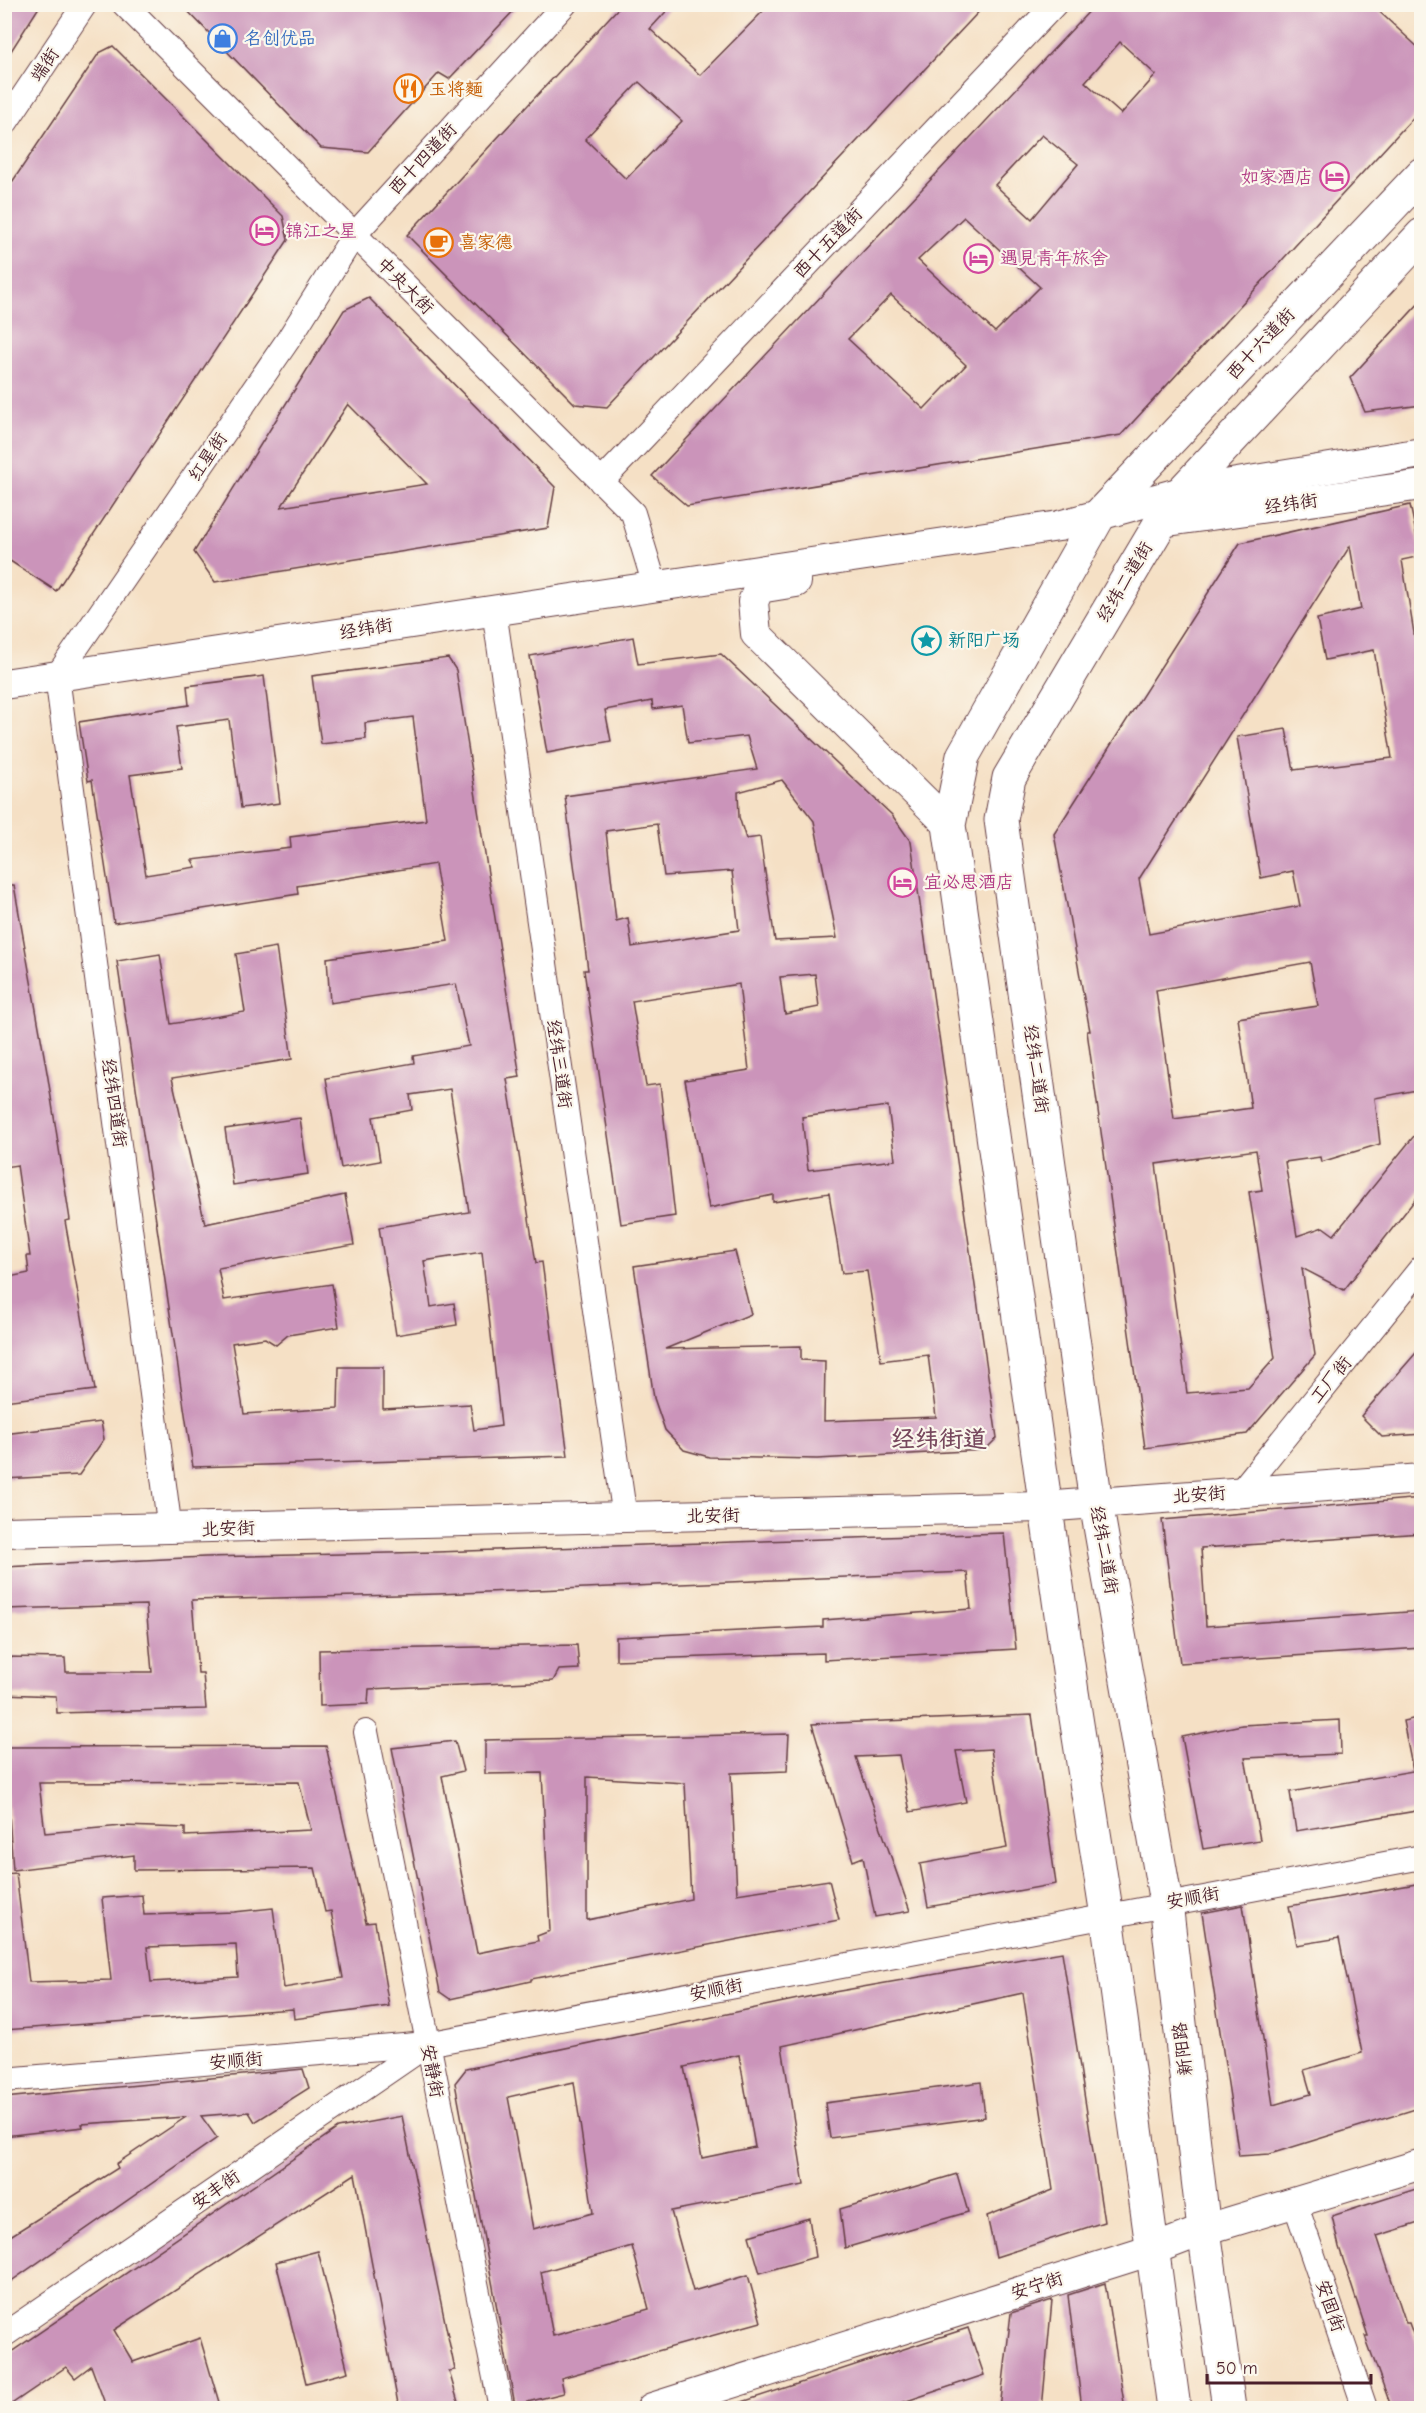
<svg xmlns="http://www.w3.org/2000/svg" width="1426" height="2413" viewBox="0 0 1426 2413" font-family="'Comic Neue','LXGW WenKai TC',sans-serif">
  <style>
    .building { fill: #cb94ba; fill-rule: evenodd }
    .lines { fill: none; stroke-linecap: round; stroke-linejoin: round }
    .minor-casing { stroke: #643c42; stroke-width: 26 }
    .major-casing { stroke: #643c42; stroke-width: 32 }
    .highway-casing { stroke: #643c42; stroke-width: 35 }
    .minor { stroke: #fff; stroke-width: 24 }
    .major { stroke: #fff; stroke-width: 30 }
    .highway { stroke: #fff; stroke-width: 33 }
    .labels { text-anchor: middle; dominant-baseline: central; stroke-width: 4.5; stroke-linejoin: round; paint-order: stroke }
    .shop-label { font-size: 18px; fill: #366cbe; stroke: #fbf7ec; text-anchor: start }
    .street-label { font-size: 18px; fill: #4a1f2b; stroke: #fbf7ec }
    .food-label { font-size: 18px; fill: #c56008; stroke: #fbf7ec; text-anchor: start }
    .hotel-label { font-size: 18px; fill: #b23c85; stroke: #fbf7ec; text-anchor: start }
    .culture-label { font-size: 18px; fill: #0d838f; stroke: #fbf7ec; text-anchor: start }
    .district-label { font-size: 24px; font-weight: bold; fill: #77485d; stroke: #fbf7ec }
  </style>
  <rect width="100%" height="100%" fill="#fbf7ec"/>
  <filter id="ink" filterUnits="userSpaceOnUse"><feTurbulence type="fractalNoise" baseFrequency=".0167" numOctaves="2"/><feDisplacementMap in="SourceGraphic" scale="12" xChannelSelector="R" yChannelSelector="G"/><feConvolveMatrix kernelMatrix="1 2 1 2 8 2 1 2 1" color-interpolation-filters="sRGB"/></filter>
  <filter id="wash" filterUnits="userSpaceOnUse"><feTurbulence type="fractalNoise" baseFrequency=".008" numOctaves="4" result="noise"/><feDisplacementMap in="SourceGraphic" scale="24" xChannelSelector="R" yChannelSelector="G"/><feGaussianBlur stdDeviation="1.35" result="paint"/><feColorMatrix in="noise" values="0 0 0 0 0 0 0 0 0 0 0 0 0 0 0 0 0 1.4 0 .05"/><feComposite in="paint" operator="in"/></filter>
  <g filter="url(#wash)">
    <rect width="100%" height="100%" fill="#f5e0c5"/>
    <g id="blocks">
      <g class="building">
        <path d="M 4,4 L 41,4 L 4,62 Z"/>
        <path d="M 181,4 L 520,4 L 449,79 L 439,73 L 368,152 L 321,148 Z"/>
        <path d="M 622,4 L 673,4 L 650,29 L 700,75 L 770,4 L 986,4 L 607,407 L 575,404 L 407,235 ZM 639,82 L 682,121 L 626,179 L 585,139 Z"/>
        <path d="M 1096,4 L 1371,4 L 1422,51 L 1422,108 L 1121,435 L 687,506 L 652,476 ZM 1120,42 L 1156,75 L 1121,114 L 1085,82 ZM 1042,135 L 1078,164 L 1032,219 L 995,185 ZM 964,217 L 1040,287 L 995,332 L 918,260 ZM 891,295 L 966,365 L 924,409 L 848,339 Z"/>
        <path d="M 113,46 L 283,216 L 288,240 L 56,591 L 4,557 L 4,194 L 99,53 Z"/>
        <path d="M 369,298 L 555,487 L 548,528 L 215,582 L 194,552 L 344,310 ZM 348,404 L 427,484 L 281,507 Z"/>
        <path d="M 1422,300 L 1422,405 L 1365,412 L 1350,378 Z"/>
        <path d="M 1410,505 L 1421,556 L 1402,560 L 1422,682 L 1422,1089 L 1375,1098 L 1380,1144 L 1321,1162 L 1320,1157 L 1285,1162 L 1297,1236 L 1323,1227 L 1334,1235 L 1422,1126 L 1422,1191 L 1344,1290 L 1302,1268 L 1315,1355 L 1247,1434 L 1145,1448 L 1087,1031 L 1090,1031 L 1054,834 L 1240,543 ZM 1350,546 L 1361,609 L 1317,619 L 1325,660 L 1374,650 L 1392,758 L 1294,770 L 1286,729 L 1237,737 L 1261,878 L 1293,871 L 1300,906 L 1149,934 L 1139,879 ZM 1310,962 L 1318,1006 L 1238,1018 L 1251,1108 L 1174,1119 L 1156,990 ZM 1256,1150 L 1262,1190 L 1249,1192 L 1275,1358 L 1248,1388 L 1187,1393 L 1156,1164 Z"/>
        <path d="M 633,637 L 638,664 L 721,654 L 892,815 L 911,842 L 997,1438 L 985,1450 L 817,1459 L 709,1457 L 684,1450 L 665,1430 L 654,1398 L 634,1266 L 735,1251 L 751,1314 L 665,1349 L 801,1346 L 801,1360 L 825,1361 L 824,1421 L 936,1417 L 928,1355 L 881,1361 L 867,1271 L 842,1273 L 829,1193 L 773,1202 L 773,1195 L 709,1208 L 685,1080 L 749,1070 L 739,984 L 632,1001 L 646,1086 L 660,1084 L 675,1216 L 621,1224 L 584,970 L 588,970 L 565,796 L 757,769 L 747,736 L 688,743 L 682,705 L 653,709 L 652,701 L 605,710 L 611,741 L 547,753 L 530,656 ZM 782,780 L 814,821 L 837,938 L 775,941 L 760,837 L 746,839 L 739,817 L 738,792 ZM 657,824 L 664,876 L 732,871 L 739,930 L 632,947 L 628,918 L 616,921 L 606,831 ZM 815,974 L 819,1007 L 785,1014 L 780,977 ZM 888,1106 L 895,1160 L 808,1170 L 802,1117 Z"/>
        <path d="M 448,658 L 456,670 L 520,1077 L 507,1079 L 536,1263 L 542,1262 L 568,1456 L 193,1467 L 117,961 L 160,954 L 171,1024 L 245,1012 L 236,954 L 276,947 L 292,1059 L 172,1078 L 205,1224 L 345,1195 L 354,1245 L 218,1268 L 224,1300 L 332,1284 L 339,1327 L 288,1335 L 276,1345 L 265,1338 L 232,1343 L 244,1414 L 338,1408 L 339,1367 L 383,1367 L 383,1409 L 470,1404 L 474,1430 L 501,1426 L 482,1252 L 424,1261 L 431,1307 L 454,1303 L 457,1325 L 396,1335 L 379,1227 L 469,1212 L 450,1089 L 410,1095 L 412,1110 L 373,1117 L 380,1161 L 341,1168 L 326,1078 L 414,1063 L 413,1056 L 469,1046 L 456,984 L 330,1003 L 327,958 L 448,941 L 435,864 L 297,886 L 298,894 L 114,923 L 92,780 L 88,781 L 79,722 L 189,705 L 187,686 L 264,676 L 280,803 L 241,808 L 229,720 L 176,727 L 182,768 L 130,775 L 146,875 L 196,867 L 192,860 L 291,848 L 290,837 L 426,820 L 413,717 L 365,723 L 366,739 L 321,744 L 312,676 Z"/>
        <path d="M 4,885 L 14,885 L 48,1078 L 70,1220 L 65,1221 L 95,1390 L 4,1401 L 4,1278 L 29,1273 L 27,1256 L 30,1256 L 17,1165 L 4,1167 Z"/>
        <path d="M 300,1118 L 308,1174 L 233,1185 L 225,1129 Z"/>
        <path d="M 1422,1346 L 1422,1434 L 1382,1437 L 1361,1416 Z"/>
        <path d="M 101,1422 L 104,1439 L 79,1475 L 4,1479 L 4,1434 Z"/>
        <path d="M 1422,1498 L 1422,1533 L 1201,1548 L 1206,1626 L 1422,1611 L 1422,1648 L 1180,1663 L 1162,1520 Z"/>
        <path d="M 1004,1533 L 1016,1649 L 824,1660 L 824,1653 L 616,1660 L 616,1637 L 823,1627 L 823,1620 L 971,1609 L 967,1572 L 438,1594 L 192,1600 L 198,1673 L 203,1673 L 206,1709 L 57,1713 L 56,1696 L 4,1694 L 4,1657 L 65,1658 L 66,1672 L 152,1672 L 146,1605 L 4,1609 L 4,1567 L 205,1557 L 437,1552 Z"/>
        <path d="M 577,1645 L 579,1669 L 559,1670 L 553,1681 L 369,1689 L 368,1704 L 320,1706 L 319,1650 Z"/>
        <path d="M 1032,1715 L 1056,1884 L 928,1907 L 920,1864 L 1007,1848 L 991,1749 L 956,1751 L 966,1802 L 910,1812 L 899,1755 L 856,1757 L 910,1911 L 875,1917 L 863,1857 L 853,1861 L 812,1724 Z"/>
        <path d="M 1422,1717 L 1422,1810 L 1296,1831 L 1290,1792 L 1413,1771 L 1403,1721 Z"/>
        <path d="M 1340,1720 L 1341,1754 L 1245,1758 L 1260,1840 L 1203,1849 L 1182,1737 L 1242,1725 Z"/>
        <path d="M 789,1734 L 787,1771 L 731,1773 L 737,1894 L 829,1880 L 839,1920 L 531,1979 L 531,1981 L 450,1999 L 440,1992 L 392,1748 L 455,1741 L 463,1771 L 442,1776 L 477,1953 L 538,1941 L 537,1936 L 550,1931 L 542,1773 L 485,1774 L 485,1740 ZM 587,1777 L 685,1783 L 691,1899 L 587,1920 Z"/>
        <path d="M 326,1746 L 366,1923 L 375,1922 L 389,2006 L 294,2019 L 293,2009 L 4,2030 L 4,1874 L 16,1873 L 29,1982 L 111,1980 L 102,1898 L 142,1895 L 144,1915 L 234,1912 L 273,1908 L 284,1988 L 343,1978 L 331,1911 L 325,1912 L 315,1868 L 134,1870 L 134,1855 L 13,1870 L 4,1747 ZM 299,1782 L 311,1830 L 185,1836 L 185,1828 L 122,1826 L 45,1833 L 39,1783 ZM 236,1944 L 238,1977 L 151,1982 L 147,1947 Z"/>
        <path d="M 1422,1883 L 1422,2107 L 1270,2154 L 1239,2156 L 1202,1913 L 1243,1905 L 1273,2105 L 1311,2094 L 1304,2070 L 1362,2053 L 1339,1938 L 1297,1945 L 1289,1906 Z"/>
        <path d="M 1062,1952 L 1104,2222 L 996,2257 L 987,2216 L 1053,2190 L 1023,1993 L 782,2046 L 804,2185 L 671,2211 L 693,2291 L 748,2275 L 761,2322 L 561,2378 L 564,2393 L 515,2405 L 455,2083 L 466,2069 L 817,1995 ZM 739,2055 L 755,2147 L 702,2158 L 684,2067 ZM 574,2082 L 593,2213 L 533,2229 L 508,2097 ZM 632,2246 L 649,2309 L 553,2336 L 541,2272 Z"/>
        <path d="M 303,2069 L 309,2088 L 255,2122 L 249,2112 L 201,2116 L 217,2138 L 4,2286 L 4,2240 L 118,2168 L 116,2164 L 186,2117 L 82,2124 L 83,2127 L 4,2136 L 4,2098 Z"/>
        <path d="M 981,2082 L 985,2117 L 830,2138 L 825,2103 Z"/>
        <path d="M 402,2116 L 455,2370 L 449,2371 L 460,2409 L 399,2409 L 355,2174 L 114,2330 L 133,2362 L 200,2338 L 221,2409 L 107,2409 L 91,2366 L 75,2378 L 66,2367 L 4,2409 L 4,2357 L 338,2128 Z"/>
        <path d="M 957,2174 L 968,2212 L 845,2248 L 840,2209 Z"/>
        <path d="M 1422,2187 L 1422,2222 L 1377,2236 L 1406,2323 L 1409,2323 L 1422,2358 L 1422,2409 L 1392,2409 L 1365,2336 L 1368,2336 L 1339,2247 L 1332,2216 Z"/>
        <path d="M 809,2218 L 815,2257 L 760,2273 L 749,2236 Z"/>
        <path d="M 318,2251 L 348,2372 L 306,2383 L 276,2262 Z"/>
        <path d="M 1105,2283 L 1125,2409 L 1082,2409 L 1068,2295 Z"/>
        <path d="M 1052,2300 L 1042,2409 L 1000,2409 L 1011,2313 Z"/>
        <path d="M 968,2328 L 984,2375 L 883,2409 L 734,2409 L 733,2405 Z"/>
      </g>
    </g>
  </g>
  <g filter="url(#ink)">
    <use href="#blocks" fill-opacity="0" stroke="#643c42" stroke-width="1.5"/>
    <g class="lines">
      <defs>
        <g id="minor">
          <path d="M 124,4 L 633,513 L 655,586"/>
          <path d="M 4,125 L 85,4"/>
          <path d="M 601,482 L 1055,4"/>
          <path d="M 494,610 L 625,1518"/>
          <path d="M 1240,1492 L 1422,1267"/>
          <path d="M 170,1530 L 57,676 L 290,337 L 354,235 L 565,4"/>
          <path d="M 366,1732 L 501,2408"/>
          <path d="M 4,2080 L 427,2044 L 1422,1857"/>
          <path d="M 1295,2203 L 1365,2408"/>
          <path d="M 4,2335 L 425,2046"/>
        </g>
        <g id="major">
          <path d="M 1161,522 L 1422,485"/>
          <path d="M 796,582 L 759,588 L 753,602 L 756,634 L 949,825"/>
          <path d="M 4,684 L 1059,526 L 1182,492 L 1422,453"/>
          <path d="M 4,1532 L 1042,1507 L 1422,1479"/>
          <path d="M 652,2408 L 1152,2250 L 1204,2230 L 1422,2164"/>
        </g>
        <g id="highway">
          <path d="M 1174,2408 L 1107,1916 L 1072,1692 L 949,825 L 963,756 L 1100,514 L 1422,174"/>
          <path d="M 1229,2408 L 1204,2230 L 1166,1903 L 1096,1503 L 1001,820 L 1009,778 L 1161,522 L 1182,492 L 1422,235"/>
        </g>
      </defs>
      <use href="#minor" class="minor-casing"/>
      <use href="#major" class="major-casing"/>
      <use href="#highway" class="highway-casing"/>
      <use href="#minor" class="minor"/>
      <use href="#major" class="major"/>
      <use href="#highway" class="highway"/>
    </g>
  </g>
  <defs>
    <symbol id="shop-ring" viewBox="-11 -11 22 22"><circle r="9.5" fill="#fbf7ec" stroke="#3f7fe0" stroke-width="1.5"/><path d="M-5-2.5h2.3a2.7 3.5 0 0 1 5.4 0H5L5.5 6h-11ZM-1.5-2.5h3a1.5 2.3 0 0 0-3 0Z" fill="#3f7fe0"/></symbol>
    <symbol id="restaurant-ring" viewBox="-11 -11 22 22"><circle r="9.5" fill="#fbf7ec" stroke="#e8710a" stroke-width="1.5"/><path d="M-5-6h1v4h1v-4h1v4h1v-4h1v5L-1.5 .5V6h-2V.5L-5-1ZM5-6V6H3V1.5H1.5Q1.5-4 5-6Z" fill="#e8710a"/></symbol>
    <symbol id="hotel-ring" viewBox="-11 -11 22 22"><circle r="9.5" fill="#fbf7ec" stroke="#d1479c" stroke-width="1.5"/><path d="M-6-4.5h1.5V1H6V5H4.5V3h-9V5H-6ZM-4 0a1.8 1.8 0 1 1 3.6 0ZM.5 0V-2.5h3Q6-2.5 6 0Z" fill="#d1479c"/></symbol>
    <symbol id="cafe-ring" viewBox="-11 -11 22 22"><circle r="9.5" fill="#fbf7ec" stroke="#e8710a" stroke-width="1.5"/><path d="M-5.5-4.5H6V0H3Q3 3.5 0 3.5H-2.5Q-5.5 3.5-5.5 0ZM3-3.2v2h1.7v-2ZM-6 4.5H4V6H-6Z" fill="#e8710a"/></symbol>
    <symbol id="sight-ring" viewBox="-11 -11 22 22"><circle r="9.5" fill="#fbf7ec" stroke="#0f9aa8" stroke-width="1.5"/><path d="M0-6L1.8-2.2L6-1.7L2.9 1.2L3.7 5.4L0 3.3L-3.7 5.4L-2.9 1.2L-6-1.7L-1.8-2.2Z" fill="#0f9aa8"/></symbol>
  </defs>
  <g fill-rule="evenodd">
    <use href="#shop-ring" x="206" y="22" width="33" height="33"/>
    <use href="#restaurant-ring" x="392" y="72" width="33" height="33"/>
    <use href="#hotel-ring" x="1318" y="160" width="33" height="33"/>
    <use href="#hotel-ring" x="248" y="214" width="33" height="33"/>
    <use href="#cafe-ring" x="422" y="226" width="33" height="33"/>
    <use href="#hotel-ring" x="962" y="242" width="33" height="33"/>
    <use href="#sight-ring" x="910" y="624" width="33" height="33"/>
    <use href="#hotel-ring" x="886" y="866" width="33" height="33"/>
  </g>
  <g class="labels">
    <g class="shop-label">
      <text x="244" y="38">名创优品</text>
    </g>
    <g class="street-label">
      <text transform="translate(45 65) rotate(-56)">端街</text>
      <text transform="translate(423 159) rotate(-47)">西十四道街</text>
      <text transform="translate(828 243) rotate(-46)">西十五道街</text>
      <text transform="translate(405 286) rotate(45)">中央大街</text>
      <text transform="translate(1261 344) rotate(-47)">西十六道街</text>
      <text transform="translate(208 457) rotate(-56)">红星街</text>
      <text transform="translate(1291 504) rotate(-8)">经纬街</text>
      <text transform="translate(1125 582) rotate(-59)">经纬二道街</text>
      <text transform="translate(366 629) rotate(-9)">经纬街</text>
      <text transform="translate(559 1064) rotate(82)">经纬三道街</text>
      <text transform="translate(1036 1069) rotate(82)">经纬二道街</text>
      <text transform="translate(114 1103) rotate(82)">经纬四道街</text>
      <text transform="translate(1331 1380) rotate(-51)">工厂街</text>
      <text transform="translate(1199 1495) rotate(-4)">北安街</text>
      <text transform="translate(713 1516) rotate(-1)">北安街</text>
      <text transform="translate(228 1529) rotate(-2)">北安街</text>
      <text transform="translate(1104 1550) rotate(80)">经纬二道街</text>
      <text transform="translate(1193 1898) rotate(-10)">安顺街</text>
      <text transform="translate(716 1990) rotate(-11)">安顺街</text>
      <text transform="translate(1183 2049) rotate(-97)">新阳路</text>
      <text transform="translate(236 2061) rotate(-5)">安顺街</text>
      <text transform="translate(432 2071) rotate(79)">安静街</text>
      <text transform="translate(216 2190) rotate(-35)">安丰街</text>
      <text transform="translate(1037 2286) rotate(-18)">安宁街</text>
      <text transform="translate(1330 2306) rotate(71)">安固街</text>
    </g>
    <g class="food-label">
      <text x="429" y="89">玉将麵</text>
      <text x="459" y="242">喜家德</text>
    </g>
    <g class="hotel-label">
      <text x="1313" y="177" text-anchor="end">如家酒店</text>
      <text x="285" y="231">锦江之星</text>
      <text x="1000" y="258">遇見青年旅舍</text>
      <text x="924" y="882">宜必思酒店</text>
    </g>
    <g class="culture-label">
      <text x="948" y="640">新阳广场</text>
    </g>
    <g class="district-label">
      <text x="939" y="1439">经纬街道</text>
    </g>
  </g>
  <rect width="1426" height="2413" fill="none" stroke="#fbf7ec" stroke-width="24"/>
  <path d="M1207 2374v9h164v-9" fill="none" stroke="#4a1f2b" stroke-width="3"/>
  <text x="1216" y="2374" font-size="18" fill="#4a1f2b" stroke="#fbf7ec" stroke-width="4.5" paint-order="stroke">50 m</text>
</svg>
